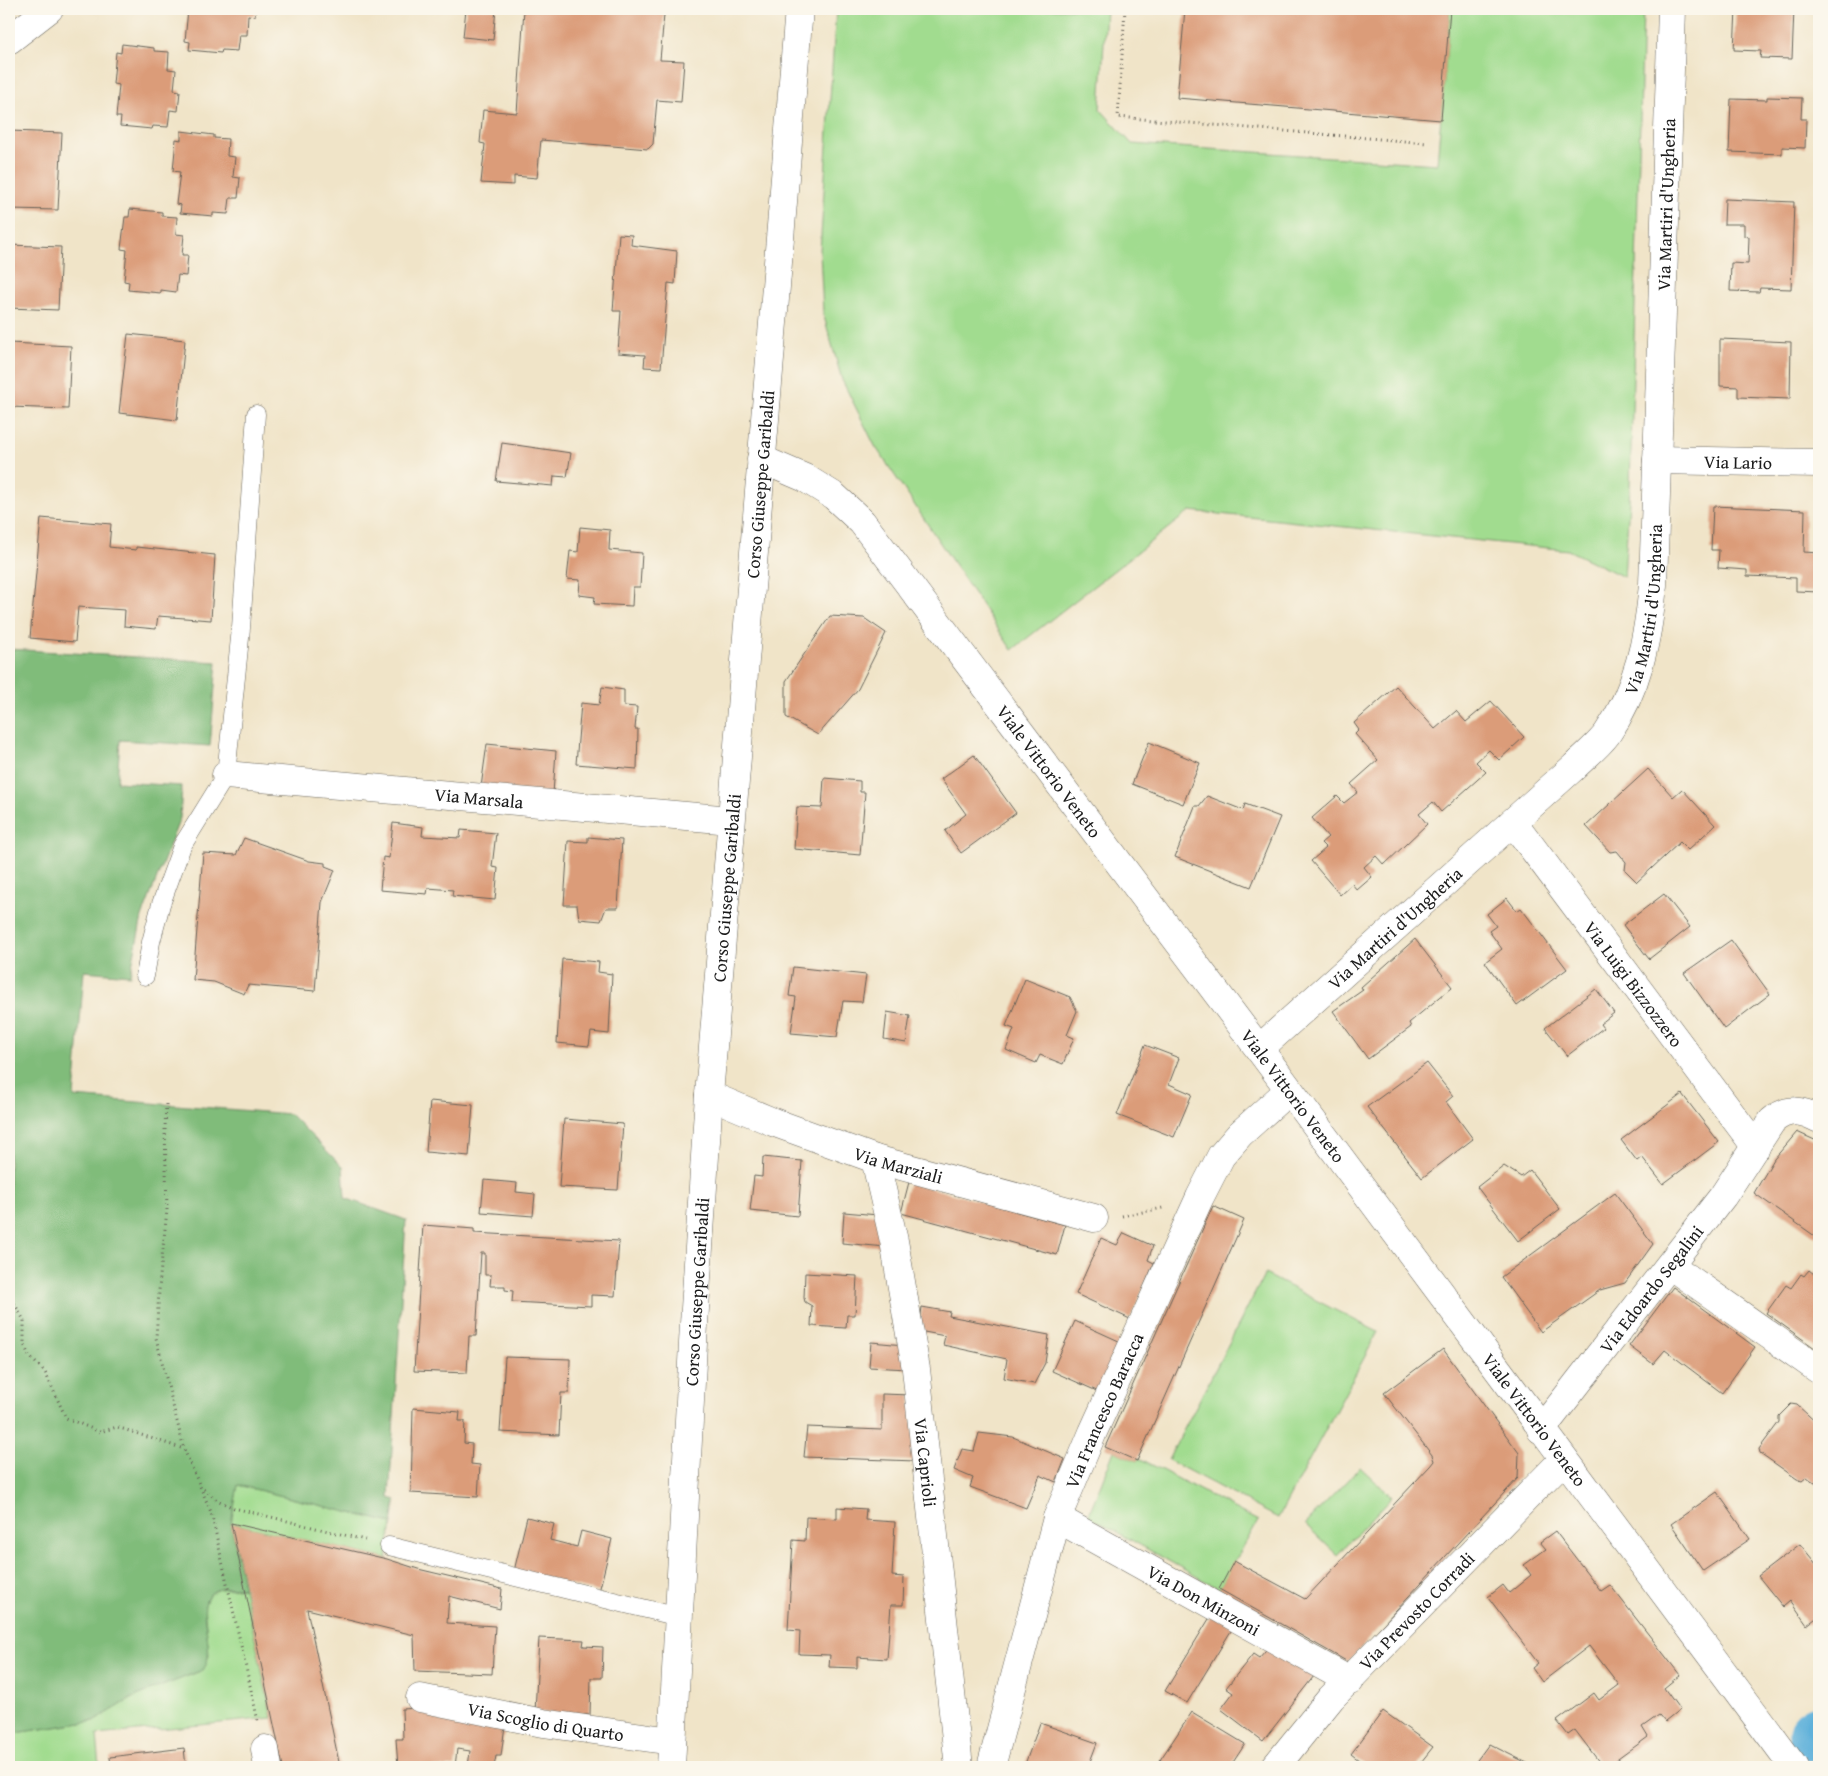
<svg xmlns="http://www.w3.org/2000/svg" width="1828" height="1776" viewBox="0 0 1828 1776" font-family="'Gentium Book Plus',serif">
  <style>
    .green { fill: #a1dc8f; stroke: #5e7c56 }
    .forest { fill: #80bc7a; stroke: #4e6c4b }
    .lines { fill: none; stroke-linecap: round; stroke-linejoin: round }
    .river { stroke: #5fb1da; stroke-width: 55 }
    .building { fill: #db9c79 }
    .lane-casing { stroke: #666258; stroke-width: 19 }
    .street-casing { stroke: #666258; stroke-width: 29 }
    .secondary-casing { stroke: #666258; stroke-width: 29 }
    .path { stroke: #666258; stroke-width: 3; stroke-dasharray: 1 4; stroke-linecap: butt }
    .lane { stroke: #fff; stroke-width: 18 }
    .street { stroke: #fff; stroke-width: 28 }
    .secondary { stroke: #fff; stroke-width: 28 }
    .labels { text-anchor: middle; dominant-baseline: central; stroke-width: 4.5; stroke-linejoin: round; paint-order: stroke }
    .street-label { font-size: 18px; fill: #1c1c1c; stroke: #fbf7ec }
  </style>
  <rect width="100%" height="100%" fill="#fbf7ec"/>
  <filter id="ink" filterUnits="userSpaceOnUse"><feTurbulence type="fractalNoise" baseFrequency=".02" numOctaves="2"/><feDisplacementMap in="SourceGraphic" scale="10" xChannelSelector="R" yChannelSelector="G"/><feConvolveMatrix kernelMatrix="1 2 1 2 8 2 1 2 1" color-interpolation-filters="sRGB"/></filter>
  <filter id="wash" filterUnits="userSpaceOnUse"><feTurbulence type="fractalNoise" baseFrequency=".0096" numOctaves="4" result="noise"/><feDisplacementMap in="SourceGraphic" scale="20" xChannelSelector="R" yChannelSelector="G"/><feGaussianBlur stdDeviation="1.12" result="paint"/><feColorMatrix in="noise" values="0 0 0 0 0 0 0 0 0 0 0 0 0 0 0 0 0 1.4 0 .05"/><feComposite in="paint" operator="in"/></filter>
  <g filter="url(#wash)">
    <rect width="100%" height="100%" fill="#f0e4c8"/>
    <g class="green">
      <path d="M 836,9 L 1106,9 L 1100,109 L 1132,144 L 1437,164 L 1450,9 L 1643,9 L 1630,487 L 1624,577 L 1568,550 L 1190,511 L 1012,650 L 875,446 L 842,380 L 823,313 L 820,251 Z"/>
      <path d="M 1265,1274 L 1378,1332 L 1278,1518 L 1168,1460 Z"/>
      <path d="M 1114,1451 L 1137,1461 L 1139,1458 L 1258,1521 L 1219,1589 L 1088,1516 Z"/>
      <path d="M 1360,1467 L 1392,1497 L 1337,1555 L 1305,1524 Z"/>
      <path d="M 238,1485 L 392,1523 L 387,1559 L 231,1523 Z"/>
      <path d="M 244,1588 L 272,1718 L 97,1735 L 100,1767 L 9,1767 L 9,1734 L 94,1721 L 134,1697 L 203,1670 L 209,1655 L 204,1606 L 209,1595 L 218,1589 Z"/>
    </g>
    <path class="forest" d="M 9,649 L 217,662 L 210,746 L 120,740 L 117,782 L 182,786 L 180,818 L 142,917 L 130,975 L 84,971 L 74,1097 L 290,1114 L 343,1167 L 345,1198 L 406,1220 L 389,1498 L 396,1500 L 392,1523 L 238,1485 L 231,1523 L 244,1588 C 235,1588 224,1587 216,1590 C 189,1603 220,1648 203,1670 L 134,1697 L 94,1721 L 9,1734 Z"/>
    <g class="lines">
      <path class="river" d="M 1816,1734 L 1819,1732"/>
    </g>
    <g id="blocks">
      <g class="building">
        <path d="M 188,9 L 194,10 L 256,9 L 255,16 L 248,15 L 247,35 L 239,35 L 237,51 L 222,50 L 221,53 L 189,50 L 190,42 L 185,41 Z"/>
        <path d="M 466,9 L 496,9 L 493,40 L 463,37 Z"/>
        <path d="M 524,9 L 640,9 L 660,10 L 664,15 L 660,60 L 684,61 L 681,102 L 657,100 L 653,144 L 648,149 L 541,140 L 537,178 L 514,176 L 514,185 L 481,183 L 485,144 L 480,143 L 483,110 L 517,113 Z"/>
        <path d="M 1185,9 L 1450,9 L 1441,120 L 1177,98 Z"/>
        <path d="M 1736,9 L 1794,9 L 1792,59 L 1760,58 L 1761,51 L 1734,50 Z"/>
        <path d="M 122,44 L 154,48 L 154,51 L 169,52 L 168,69 L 176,70 L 174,90 L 180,91 L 178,111 L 170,110 L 168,127 L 153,126 L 152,129 L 120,126 L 121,117 L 116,117 L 119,85 L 113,84 L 116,52 L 121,53 Z"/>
        <path d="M 1767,97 L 1802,98 L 1801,119 L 1806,119 L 1805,148 L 1782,147 L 1782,154 L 1729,152 L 1731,99 L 1767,100 Z"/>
        <path d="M 10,131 L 62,133 L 58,210 L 9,209 Z"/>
        <path d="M 181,131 L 214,135 L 214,138 L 228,139 L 227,156 L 235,157 L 233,177 L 240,178 L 238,198 L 230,198 L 228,214 L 213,213 L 213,216 L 180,213 L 181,205 L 176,204 L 180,172 L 173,171 L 176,139 L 181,140 Z"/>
        <path d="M 1725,199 L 1794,202 L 1791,289 L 1760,288 L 1759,292 L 1730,291 L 1731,263 L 1748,264 L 1749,237 L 1744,236 L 1744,224 L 1724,224 Z"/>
        <path d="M 130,209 L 162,212 L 162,216 L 177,217 L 176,234 L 184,235 L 182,255 L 188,255 L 186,276 L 178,275 L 176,292 L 161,290 L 161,293 L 128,290 L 129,282 L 124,281 L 127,250 L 121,249 L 125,217 L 129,217 Z"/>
        <path d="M 619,234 L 632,235 L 631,245 L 677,251 L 675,284 L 668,283 L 661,368 L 644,367 L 645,355 L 618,353 L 621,311 L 613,311 Z"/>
        <path d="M 9,245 L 61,247 L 58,310 L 9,308 Z"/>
        <path d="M 128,334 L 185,340 L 177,420 L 119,413 Z"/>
        <path d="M 1720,339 L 1791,342 L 1790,399 L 1738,397 L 1738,387 L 1720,386 Z"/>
        <path d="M 9,343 L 71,346 L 68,409 L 9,407 Z"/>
        <path d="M 502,443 L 571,453 L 567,477 L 554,476 L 553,486 L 496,481 Z"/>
        <path d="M 1713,506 L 1805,510 L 1804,552 L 1819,553 L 1819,592 L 1796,591 L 1796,578 L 1747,576 L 1747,570 L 1718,568 L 1719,550 L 1711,550 Z"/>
        <path d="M 41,518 L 111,524 L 109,547 L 136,550 L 136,547 L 215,555 L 211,620 L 158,616 L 156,629 L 124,626 L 125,610 L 78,607 L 75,642 L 30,638 Z"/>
        <path d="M 580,527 L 610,530 L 609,550 L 642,553 L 640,587 L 633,587 L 632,606 L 594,604 L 595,597 L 579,595 L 580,580 L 567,579 L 570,551 L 578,552 Z"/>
        <path d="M 830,616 L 864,618 L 886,633 L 858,689 L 818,735 L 786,717 L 786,681 Z"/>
        <path d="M 1396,686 L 1435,729 L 1456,711 L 1466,722 L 1491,701 L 1524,737 L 1499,760 L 1489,750 L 1476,762 L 1486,772 L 1441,812 L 1433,802 L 1419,814 L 1427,824 L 1384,865 L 1376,856 L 1364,867 L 1372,877 L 1357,890 L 1352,884 L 1340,895 L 1311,861 L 1326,848 L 1321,843 L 1328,837 L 1312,818 L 1337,796 L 1344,803 L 1358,792 L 1351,784 L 1378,760 L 1355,734 L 1359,730 L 1354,723 Z"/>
        <path d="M 602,687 L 624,690 L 624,706 L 637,707 L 635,729 L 638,729 L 637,769 L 576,764 L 581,703 L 599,705 Z"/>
        <path d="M 1149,742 L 1200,763 L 1183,804 L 1132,784 Z"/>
        <path d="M 487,744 L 556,751 L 553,794 L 481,787 Z"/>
        <path d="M 974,755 L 1016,813 L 961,853 L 945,831 L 966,814 L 941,779 Z"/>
        <path d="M 1648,769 L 1673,797 L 1682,789 L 1715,825 L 1688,850 L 1680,842 L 1637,882 L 1625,870 L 1626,862 L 1617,851 L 1610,852 L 1586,826 Z"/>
        <path d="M 824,778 L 860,781 L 860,792 L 865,792 L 860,855 L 794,849 L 797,807 L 822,808 Z"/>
        <path d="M 1207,796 L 1243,810 L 1245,804 L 1280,817 L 1251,887 L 1175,857 L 1195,806 L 1199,806 Z"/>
        <path d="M 393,823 L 423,827 L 422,836 L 460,838 L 461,830 L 496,833 L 492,867 L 498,868 L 495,900 L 452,896 L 453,890 L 428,888 L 427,894 L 380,890 L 383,857 L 389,858 Z"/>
        <path d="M 588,837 L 622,840 L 618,908 L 606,908 L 601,921 L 579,919 L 577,905 L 564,905 L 568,841 L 588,842 Z"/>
        <path d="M 244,838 L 309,861 L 325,863 L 325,866 L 335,870 L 322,902 L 315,991 L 248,985 L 244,994 L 214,982 L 193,980 L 203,853 L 236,855 Z"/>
        <path d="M 1664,894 L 1690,927 L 1649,959 L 1623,925 Z"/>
        <path d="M 1507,898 L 1517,911 L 1521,908 L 1567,969 L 1517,1006 L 1485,962 L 1502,949 L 1489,931 L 1496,926 L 1487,914 Z"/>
        <path d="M 1415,939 L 1452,987 L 1409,1023 L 1411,1027 L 1368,1059 L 1333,1011 L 1363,990 L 1361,987 Z"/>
        <path d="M 1731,940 L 1770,994 L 1724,1029 L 1684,973 Z"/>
        <path d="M 562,959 L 599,962 L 598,972 L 612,974 L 609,1034 L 591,1032 L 589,1046 L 557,1043 Z"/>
        <path d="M 793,967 L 866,975 L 862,1002 L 843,1001 L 837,1037 L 791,1033 L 796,997 L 789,996 Z"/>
        <path d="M 1025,979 L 1070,997 L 1077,1011 L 1067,1035 L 1074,1038 L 1063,1064 L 1040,1055 L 1036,1063 L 1006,1050 L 1014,1029 L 1006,1026 Z"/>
        <path d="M 1596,989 L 1614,1013 L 1600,1024 L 1603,1028 L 1567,1056 L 1545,1028 Z"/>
        <path d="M 887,1012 L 910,1016 L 906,1043 L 884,1039 Z"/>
        <path d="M 1145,1045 L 1179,1058 L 1169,1084 L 1192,1094 L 1174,1137 L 1117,1115 Z"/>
        <path d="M 1427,1063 L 1453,1096 L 1446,1102 L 1473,1139 L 1422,1178 L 1367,1107 Z"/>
        <path d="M 1682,1094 L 1719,1142 L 1663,1184 L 1642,1157 L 1637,1161 L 1621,1140 Z"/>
        <path d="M 430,1101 L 473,1105 L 469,1156 L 426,1152 Z"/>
        <path d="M 564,1119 L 623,1124 L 618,1190 L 559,1187 Z"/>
        <path d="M 1797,1132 L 1819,1142 L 1819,1239 L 1754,1193 L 1774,1159 Z"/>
        <path d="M 763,1157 L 802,1161 L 798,1216 L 750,1211 L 754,1176 L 762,1177 Z"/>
        <path d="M 1504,1166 L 1521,1177 L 1530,1170 L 1560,1209 L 1518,1241 L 1477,1187 Z"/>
        <path d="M 484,1180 L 517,1183 L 516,1192 L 535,1194 L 533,1216 L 481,1212 Z"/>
        <path d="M 909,1182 L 1065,1225 L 1057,1255 L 901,1213 Z"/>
        <path d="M 1615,1193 L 1653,1244 L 1625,1283 L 1600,1290 L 1541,1332 L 1501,1277 Z"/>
        <path d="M 1213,1206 L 1244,1220 L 1137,1461 L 1105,1447 Z"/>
        <path d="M 844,1212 L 878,1215 L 886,1247 L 842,1243 Z"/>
        <path d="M 423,1225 L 474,1229 L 474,1233 L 619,1241 L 615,1296 L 591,1295 L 591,1306 L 512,1302 L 513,1291 L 505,1290 L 505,1286 L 490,1286 L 491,1275 L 485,1275 L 485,1253 L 481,1253 L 476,1336 L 469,1336 L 467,1373 L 414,1371 Z"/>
        <path d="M 1124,1233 L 1153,1246 L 1148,1260 L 1154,1263 L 1130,1319 L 1076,1294 L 1101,1238 L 1117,1245 Z"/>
        <path d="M 1819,1266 L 1819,1351 L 1766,1313 L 1786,1285 L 1791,1288 L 1801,1274 L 1804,1276 L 1809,1270 L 1814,1274 Z"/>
        <path d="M 805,1273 L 857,1276 L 855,1315 L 847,1315 L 846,1328 L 811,1326 L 812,1306 L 805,1302 L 804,1298 Z"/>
        <path d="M 1673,1287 L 1755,1347 L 1722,1393 L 1665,1350 L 1653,1364 L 1629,1346 Z"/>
        <path d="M 922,1307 L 950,1312 L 949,1316 L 1049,1335 L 1045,1363 L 1034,1384 L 1004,1378 L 1007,1359 L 943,1345 L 945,1336 L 919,1331 Z"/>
        <path d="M 1075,1321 L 1121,1342 L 1099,1392 L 1052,1371 Z"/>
        <path d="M 871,1342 L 904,1345 L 908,1369 L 869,1367 Z"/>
        <path d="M 1443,1349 L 1519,1453 L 1518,1478 L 1348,1662 L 1219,1589 L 1234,1561 L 1305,1599 L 1430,1466 L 1434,1461 L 1432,1455 L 1384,1393 Z"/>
        <path d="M 505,1357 L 570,1359 L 569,1393 L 561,1393 L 559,1435 L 500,1432 Z"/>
        <path d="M 882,1394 L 910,1395 L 916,1461 L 804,1457 L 807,1427 L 882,1430 Z"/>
        <path d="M 1791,1404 L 1797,1405 L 1819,1425 L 1819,1486 L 1807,1477 L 1802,1481 L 1797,1479 L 1760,1453 L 1759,1449 L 1779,1422 L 1779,1416 Z"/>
        <path d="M 413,1408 L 460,1412 L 459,1421 L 465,1421 L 464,1443 L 472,1444 L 471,1464 L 480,1465 L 478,1497 L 411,1493 Z"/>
        <path d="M 979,1433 L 1013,1437 L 1065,1459 L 1056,1482 L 1040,1475 L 1026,1508 L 970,1487 L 973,1478 L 954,1470 L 962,1449 L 974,1451 Z"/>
        <path d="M 1717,1492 L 1750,1539 L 1703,1571 L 1671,1524 Z"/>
        <path d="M 837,1507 L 866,1509 L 865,1520 L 895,1522 L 892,1576 L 904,1577 L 903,1605 L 891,1605 L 887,1659 L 857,1657 L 857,1668 L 829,1667 L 830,1655 L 799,1654 L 800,1631 L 788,1630 L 793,1540 L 805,1541 L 806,1517 L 837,1519 Z"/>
        <path d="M 527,1517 L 554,1524 L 550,1540 L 577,1547 L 581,1531 L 612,1539 L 599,1592 L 514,1571 Z"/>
        <path d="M 231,1523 L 387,1559 L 418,1569 L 502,1589 L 500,1609 L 449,1596 L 447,1623 L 495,1626 L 492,1674 L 415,1671 L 414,1635 L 307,1609 L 340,1767 L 283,1767 Z"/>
        <path d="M 1555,1531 L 1601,1591 L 1610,1585 L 1680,1675 L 1664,1688 L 1680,1710 L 1665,1722 L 1659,1715 L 1642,1727 L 1648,1737 L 1607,1767 L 1603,1767 L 1575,1730 L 1568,1735 L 1557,1721 L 1594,1693 L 1599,1700 L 1619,1685 L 1589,1646 L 1542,1682 L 1532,1668 L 1538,1663 L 1488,1597 L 1503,1585 L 1509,1593 L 1531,1575 L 1524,1565 L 1546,1549 L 1540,1542 Z"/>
        <path d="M 1800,1544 L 1817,1565 L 1819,1563 L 1819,1616 L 1807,1625 L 1790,1601 L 1783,1607 L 1758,1576 Z"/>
        <path d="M 1212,1614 L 1234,1626 L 1187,1703 L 1165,1691 Z"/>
        <path d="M 539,1638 L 584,1640 L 583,1646 L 603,1647 L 602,1678 L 591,1678 L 590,1715 L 535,1712 Z"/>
        <path d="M 1271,1644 L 1314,1676 L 1263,1741 L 1221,1709 L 1233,1693 L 1226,1688 L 1253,1654 L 1259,1658 Z"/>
        <path d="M 420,1708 L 506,1718 L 501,1756 L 496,1756 L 494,1767 L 468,1767 L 470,1751 L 457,1749 L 455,1767 L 398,1767 L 396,1739 L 403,1739 L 402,1709 Z"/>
        <path d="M 1383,1711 L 1433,1747 L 1417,1767 L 1368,1767 L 1351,1754 Z"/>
        <path d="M 1192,1712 L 1245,1744 L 1230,1767 L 1171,1767 L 1160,1760 Z"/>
        <path d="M 1040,1723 L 1097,1743 L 1088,1767 L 1024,1767 Z"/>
        <path d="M 1489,1744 L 1535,1767 L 1472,1767 Z"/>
        <path d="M 184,1748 L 186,1767 L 111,1767 L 110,1757 Z"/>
      </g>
    </g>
  </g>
  <g filter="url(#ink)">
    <use href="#blocks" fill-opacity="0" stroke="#666258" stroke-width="1"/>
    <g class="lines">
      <defs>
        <g id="lane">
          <path d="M 145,976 L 151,942 L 161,904 L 182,846 L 226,775 L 241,628 L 256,414"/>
          <path d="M 389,1546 L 679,1617"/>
        </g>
        <g id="street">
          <path d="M 9,40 L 49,9"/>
          <path id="s1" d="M 761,459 L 805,478 L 834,496 L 862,522 L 1259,1049 L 1794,1767"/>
          <path id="s2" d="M 1657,460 L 1819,463"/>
          <path id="s3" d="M 226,775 L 731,820"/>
          <path id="s4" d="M 1513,822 L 1756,1147"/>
          <path id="s5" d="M 1259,1049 L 1574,767 C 1585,756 1598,746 1607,734 C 1638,689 1648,638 1653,585 L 1672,9"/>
          <path id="s6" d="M 709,1095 L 773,1122 L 875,1159 L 1094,1218"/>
          <path id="s7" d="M 875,1159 L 894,1241 L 916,1369 L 959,1767"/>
          <path d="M 1671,1266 L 1819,1370"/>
          <path id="s8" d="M 1541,1430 L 1723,1196 L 1772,1121 C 1788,1107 1802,1110 1819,1119"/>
          <path id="s9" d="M 1057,1518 L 1350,1681"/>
          <path id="s10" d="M 420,1698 L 543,1723 L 672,1741"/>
          <path d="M 265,1749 L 268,1767"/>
          <path id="s11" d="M 991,1767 L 1057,1518 L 1093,1432 L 1200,1197 L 1221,1156 L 1240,1134 L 1289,1090"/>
          <path id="s12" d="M 1275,1767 L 1331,1698 L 1563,1460"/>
        </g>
        <g id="secondary">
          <path id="s13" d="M 671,1767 L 694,1324 L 709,1095 L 799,9"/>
        </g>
      </defs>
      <use href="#lane" class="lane-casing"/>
      <use href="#street" class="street-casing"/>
      <use href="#secondary" class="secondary-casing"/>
      <g class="path">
        <path d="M 1125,9 L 1118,117 L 1427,143"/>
        <path d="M 166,1104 L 165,1128 L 167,1210 L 160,1276 L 156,1338 L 184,1449 L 211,1512 L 258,1721"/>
        <path d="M 1122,1216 L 1163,1208"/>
        <path d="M 9,1295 L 24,1320 L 24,1344 L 29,1356 L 45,1372 L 66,1418 L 100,1432 L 117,1427 L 184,1449"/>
        <path d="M 204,1489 L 217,1500 L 234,1508 L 365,1540"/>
      </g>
      <use href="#lane" class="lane"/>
      <use href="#street" class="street"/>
      <use href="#secondary" class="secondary"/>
    </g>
  </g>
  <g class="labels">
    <g class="street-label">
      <text stroke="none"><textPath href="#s5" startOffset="1008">Via Martiri d'Ungheria</textPath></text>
      <text stroke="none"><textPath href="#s2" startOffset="81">Via Lario</textPath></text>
      <text stroke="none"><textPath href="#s13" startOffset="1286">Corso Giuseppe Garibaldi</textPath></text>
      <text stroke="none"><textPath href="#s5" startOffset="602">Via Martiri d'Ungheria</textPath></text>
      <text stroke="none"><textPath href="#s1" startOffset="432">Viale Vittorio Veneto</textPath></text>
      <text stroke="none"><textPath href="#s3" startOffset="254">Via Marsala</textPath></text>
      <text stroke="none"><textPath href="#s13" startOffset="881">Corso Giuseppe Garibaldi</textPath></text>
      <text stroke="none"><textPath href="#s5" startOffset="182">Via Martiri d'Ungheria</textPath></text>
      <text stroke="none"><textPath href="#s4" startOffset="202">Via Luigi Bizzozzero</textPath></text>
      <text stroke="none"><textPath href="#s1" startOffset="838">Viale Vittorio Veneto</textPath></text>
      <text stroke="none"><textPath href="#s6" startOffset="202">Via Marziali</textPath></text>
      <text stroke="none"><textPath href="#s8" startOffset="179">Via Edoardo Segalini</textPath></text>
      <text stroke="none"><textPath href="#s13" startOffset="476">Corso Giuseppe Garibaldi</textPath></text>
      <text stroke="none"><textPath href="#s11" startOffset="375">Via Francesco Baracca</textPath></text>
      <text stroke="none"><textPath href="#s1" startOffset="1242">Viale Vittorio Veneto</textPath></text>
      <text stroke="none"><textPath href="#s7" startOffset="308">Via Caprioli</textPath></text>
      <text stroke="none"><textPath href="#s9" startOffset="168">Via Don Minzoni</textPath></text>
      <text stroke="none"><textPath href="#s12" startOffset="211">Via Prevosto Corradi</textPath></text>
      <text stroke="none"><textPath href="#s10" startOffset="128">Via Scoglio di Quarto</textPath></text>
    </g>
  </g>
  <rect width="1828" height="1776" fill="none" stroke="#fbf7ec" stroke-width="30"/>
</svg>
